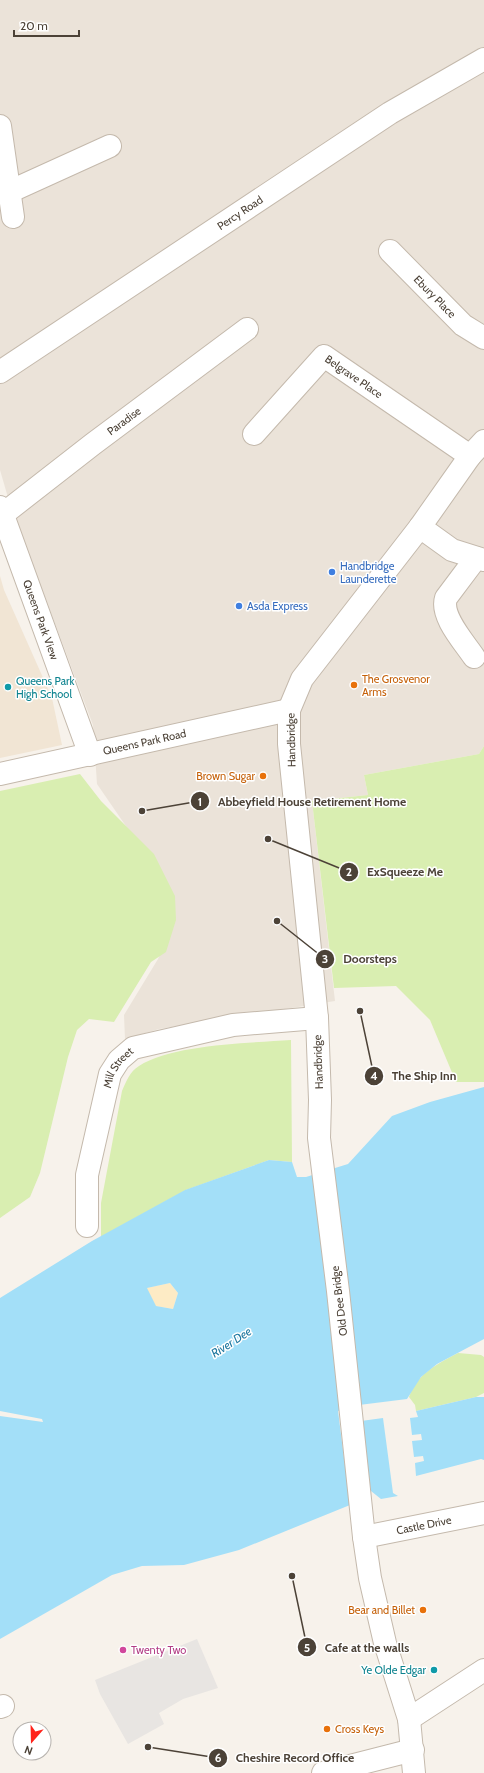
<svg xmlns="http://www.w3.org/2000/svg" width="484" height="1773" viewBox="0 0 484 1773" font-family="Cabin,sans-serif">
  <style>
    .residential { fill: #ebe3d9 }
    .education { fill: #f1e5d4 }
    .green { fill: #d9eeb1 }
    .sand { fill: #fdebc5 }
    .parking { fill: #e8e5e2 }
    .water { fill: #a3dff8; fill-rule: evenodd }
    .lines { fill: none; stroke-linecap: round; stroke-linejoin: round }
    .minor-casing { stroke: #c4b9ac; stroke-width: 24 }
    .minor { stroke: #fff; stroke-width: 22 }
    .shop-dot { fill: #3f7fe0; stroke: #fff; stroke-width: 1.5 }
    .food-dot { fill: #e8710a; stroke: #fff; stroke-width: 1.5 }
    .culture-dot { fill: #0f9aa8; stroke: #fff; stroke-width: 1.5 }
    .hotel-dot { fill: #d1479c; stroke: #fff; stroke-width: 1.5 }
    .labels { text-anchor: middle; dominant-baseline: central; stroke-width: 3; stroke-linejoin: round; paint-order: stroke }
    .street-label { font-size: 11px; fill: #4c4237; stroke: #fff }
    .shop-label { font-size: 11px; fill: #366cbe; stroke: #fff; text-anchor: start }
    .food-label { font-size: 11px; fill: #c56008; stroke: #fff; text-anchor: start }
    .culture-label { font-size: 11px; fill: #0d838f; stroke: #fff; text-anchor: start }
    .hotel-label { font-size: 11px; fill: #b23c85; stroke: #fff; text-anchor: start }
    .water-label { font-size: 12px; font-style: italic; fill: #2079a1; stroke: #fff }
    .leader { fill: none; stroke: #4c4237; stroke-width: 1.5 }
    .callout-dot { fill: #4c4237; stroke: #fff; stroke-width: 1.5 }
    .mark-label { font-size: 12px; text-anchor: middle; font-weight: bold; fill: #fff }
    .callout-label { font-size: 12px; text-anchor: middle; font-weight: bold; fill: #4c4237; stroke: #fff; stroke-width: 3; stroke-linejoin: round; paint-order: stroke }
  </style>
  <rect width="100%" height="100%" fill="#f7f2eb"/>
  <path class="residential" d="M 0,0 L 484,0 L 484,746 L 479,754 L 364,775 L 368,795 L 312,801 L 335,1001 L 159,1029 L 125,1039 L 124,1015 L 158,959 L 172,930 L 174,896 L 97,784 L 93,725 L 9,501 L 0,470 Z"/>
  <path class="education" d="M 0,576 L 4,590 L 52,698 L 62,745 L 0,758 Z"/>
  <g class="green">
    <path d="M 484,746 L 484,1082 L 456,1082 L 430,1020 L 396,986 L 334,988 L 312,801 L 368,795 L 364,775 L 479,754 Z"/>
    <path d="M 80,774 L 101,801 L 154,854 L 175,896 L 176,920 L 166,952 L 151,962 L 114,1022 L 89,1019 L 77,1030 L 68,1057 L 40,1173 L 30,1197 L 0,1218 L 0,791 Z"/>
    <path d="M 291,1040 L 292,1162 L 269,1160 L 186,1190 L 101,1237 L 101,1203 L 122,1091 C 126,1082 130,1071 139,1066 C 172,1044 251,1043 291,1040 Z"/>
    <path d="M 458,1353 L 481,1355 L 484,1357 L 484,1393 L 476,1397 L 416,1411 L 415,1405 L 409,1397 C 417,1374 437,1364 458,1353 Z"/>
  </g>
  <path class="sand" d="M 170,1283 L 178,1293 L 173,1309 L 155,1306 L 146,1288 Z"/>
  <path class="parking" d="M 197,1639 L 218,1688 L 183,1699 L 159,1713 L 164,1724 L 128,1744 L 100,1694 L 95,1680 Z"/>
  <g class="water">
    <path d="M 484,1087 L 484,1339 L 437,1364 L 421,1377 L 407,1399 L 359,1405 L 338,1411 L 350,1505 L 239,1550 L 184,1565 L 142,1566 L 112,1575 L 0,1639 L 0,1416 L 43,1422 L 42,1419 L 0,1411 L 0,1298 L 92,1241 L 185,1190 L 269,1160 L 292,1162 L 297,1177 L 306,1177 L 348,1164 L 392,1116 L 430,1102 ZM 170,1283 L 178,1293 L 173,1309 L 156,1306 L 147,1288 Z"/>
    <path d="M 476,1397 L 484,1397 L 484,1460 L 481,1459 L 416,1476 L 415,1463 L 424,1461 L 423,1456 L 414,1457 L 412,1441 L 422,1440 L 421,1434 L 412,1435 L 410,1418 L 418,1417 L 416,1411 Z"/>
    <path d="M 383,1418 L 393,1493 L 398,1496 L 381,1499 L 371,1491 L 361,1421 Z"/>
  </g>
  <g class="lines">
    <defs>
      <g id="minor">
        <path d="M 0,126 L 13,217"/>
        <path d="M 11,191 L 110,146"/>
        <path id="s1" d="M 390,251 L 463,325 L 484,338"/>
        <path id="s2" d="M 0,372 L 390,113 L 484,59"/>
        <path id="s3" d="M 254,434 L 324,356 L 470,456"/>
        <path id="s4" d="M 0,507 L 90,755"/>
        <path id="s5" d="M 2,515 L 93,444 L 247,329"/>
        <path d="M 420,527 L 452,550 L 484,560"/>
        <path d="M 474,657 C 464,642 440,616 446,598 L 476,558"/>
        <path id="s6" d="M 0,774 L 289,710"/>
        <path id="s7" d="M 87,1226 L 87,1175 L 110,1074 L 119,1060 L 133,1048 L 233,1025 L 317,1018"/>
        <path id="s8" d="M 364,1537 L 484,1513"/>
        <path d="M 0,1707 L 3,1706"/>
        <path d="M 409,1719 L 484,1670"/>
        <path d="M 323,1773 L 413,1750"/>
        <path d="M 414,1773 L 409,1719 L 385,1643 L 370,1578 L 364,1537 L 338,1291 L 319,1138 L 320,1100 L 317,1018 L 289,744 L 289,710 L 302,679 L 420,527 L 470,456 L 484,441"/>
      </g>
    </defs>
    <use href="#minor" class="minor-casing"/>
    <use href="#minor" class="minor"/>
  </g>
  <g class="shop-dot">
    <circle cx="332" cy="572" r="4"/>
    <circle cx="239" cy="606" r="4"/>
  </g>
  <g class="food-dot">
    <circle cx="354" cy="685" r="4"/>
    <circle cx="263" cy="776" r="4"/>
    <circle cx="423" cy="1610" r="4"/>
    <circle cx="327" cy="1729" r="4"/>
  </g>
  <g class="culture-dot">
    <circle cx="8" cy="687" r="4"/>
    <circle cx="434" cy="1670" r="4"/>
  </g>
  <circle class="hotel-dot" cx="123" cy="1650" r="4"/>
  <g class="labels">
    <g class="street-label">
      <text stroke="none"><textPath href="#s2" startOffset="288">Percy Road</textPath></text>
      <text stroke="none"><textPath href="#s1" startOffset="64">Ebury Place</textPath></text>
      <text stroke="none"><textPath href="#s3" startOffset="141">Belgrave Place</textPath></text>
      <text stroke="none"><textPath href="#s5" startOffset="154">Paradise</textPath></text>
      <text stroke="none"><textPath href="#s4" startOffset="120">Queens Park View</textPath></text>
      <text transform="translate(291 740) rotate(-91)">Handbridge</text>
      <text stroke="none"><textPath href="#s6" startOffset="148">Queens Park Road</textPath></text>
      <text transform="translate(318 1062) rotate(-92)">Handbridge</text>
      <text stroke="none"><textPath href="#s7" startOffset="164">Mill Street</textPath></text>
      <text transform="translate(339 1301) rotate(-97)">Old Dee Bridge</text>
      <text stroke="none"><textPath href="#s8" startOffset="61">Castle Drive</textPath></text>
    </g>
    <g class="shop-label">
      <text x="340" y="566">Handbridge<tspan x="340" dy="13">Launderette</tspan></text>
      <text x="247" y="606">Asda Express</text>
    </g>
    <g class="food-label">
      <text x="362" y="679">The Grosvenor<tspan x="362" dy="13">Arms</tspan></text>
      <text x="255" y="776" text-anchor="end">Brown Sugar</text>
      <text x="415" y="1610" text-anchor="end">Bear and Billet</text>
      <text x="335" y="1729">Cross Keys</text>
    </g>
    <g class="culture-label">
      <text x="16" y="681">Queens Park<tspan x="16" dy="13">High School</tspan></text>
      <text x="426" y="1670" text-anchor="end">Ye Olde Edgar</text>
    </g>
    <g class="hotel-label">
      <text x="131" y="1650">Twenty Two</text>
    </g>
    <g class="water-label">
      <text transform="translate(231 1342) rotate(-33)">River Dee</text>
    </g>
  </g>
  <path class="leader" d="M142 811L200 801M268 839L349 872M277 921L325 959M360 1011L374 1076M292 1576L307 1647M148 1747L218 1758"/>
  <g class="callout-dot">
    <circle cx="142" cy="811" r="4"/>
    <circle cx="268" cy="839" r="4"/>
    <circle cx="277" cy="921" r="4"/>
    <circle cx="360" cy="1011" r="4"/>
    <circle cx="292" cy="1576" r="4"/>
    <circle cx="148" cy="1747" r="4"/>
    <circle cx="200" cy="801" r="10"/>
    <circle cx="349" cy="872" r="10"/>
    <circle cx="325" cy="959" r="10"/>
    <circle cx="374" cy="1076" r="10"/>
    <circle cx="307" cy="1647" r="10"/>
    <circle cx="218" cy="1758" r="10"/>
  </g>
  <g class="mark-label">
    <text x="200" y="806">1</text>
    <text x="349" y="876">2</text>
    <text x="325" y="963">3</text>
    <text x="374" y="1080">4</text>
    <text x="307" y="1652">5</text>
    <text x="218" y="1762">6</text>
  </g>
  <g class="callout-label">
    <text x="312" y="806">Abbeyfield House Retirement Home</text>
    <text x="405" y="876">ExSqueeze Me</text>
    <text x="370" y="963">Doorsteps</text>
    <text x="424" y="1080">The Ship Inn</text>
    <text x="367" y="1652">Cafe at the walls</text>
    <text x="295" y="1762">Cheshire Record Office</text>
  </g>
  <g transform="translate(32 1741) rotate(200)"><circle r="19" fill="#ffffff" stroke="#b7b3af"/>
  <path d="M0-3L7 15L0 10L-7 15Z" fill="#ff221a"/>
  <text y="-6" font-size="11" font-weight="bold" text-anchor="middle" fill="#4c4237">N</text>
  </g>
  <path d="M14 30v6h65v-6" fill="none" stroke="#4c4237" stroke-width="2"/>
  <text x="20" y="30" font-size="12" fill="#4c4237" stroke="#ffffff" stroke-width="3" paint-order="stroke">20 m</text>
</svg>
